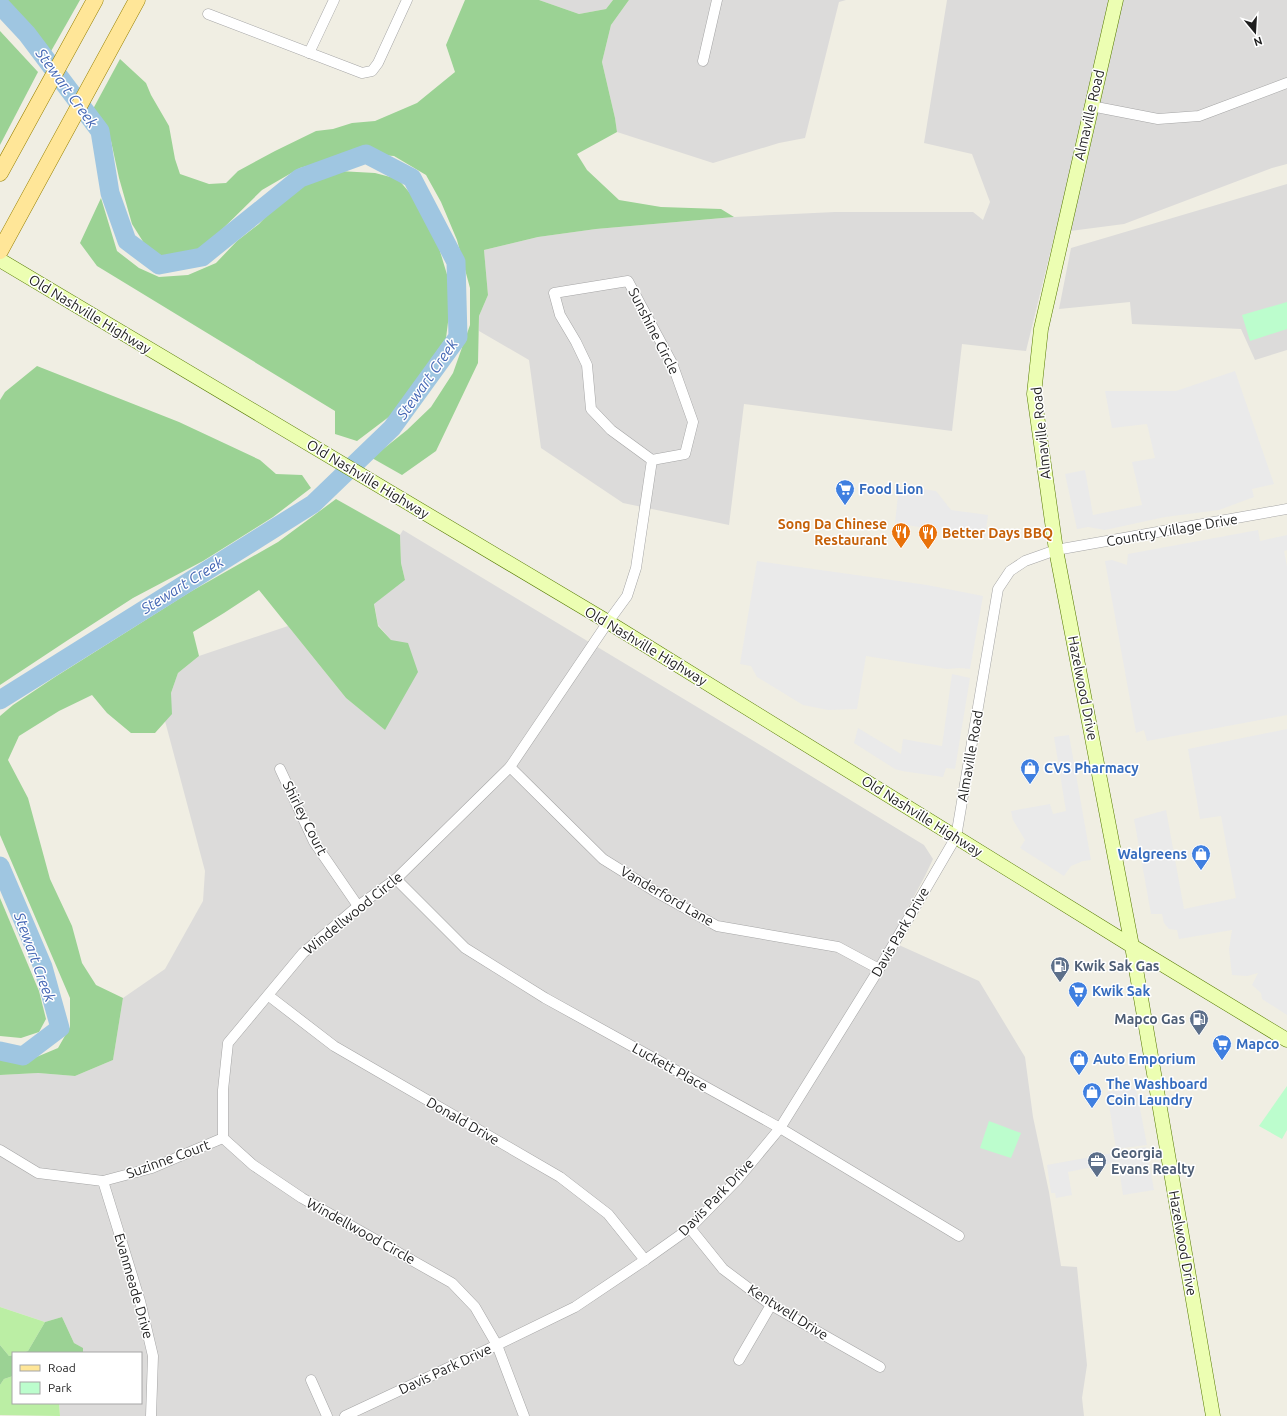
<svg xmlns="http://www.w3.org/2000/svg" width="1287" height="1416" viewBox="0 0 1287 1416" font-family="Ubuntu,sans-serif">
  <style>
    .residential { fill: #dcdbda }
    .grass { fill: #bbeea4 }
    .forest { fill: #9bd294 }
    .park { fill: #bcfdcd }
    .parking { fill: #eaeaea }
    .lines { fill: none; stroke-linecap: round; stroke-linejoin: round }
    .river { stroke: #9fc6e1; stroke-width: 19 }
    .street-casing { stroke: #a5a5a5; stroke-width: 11 }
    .secondary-casing { stroke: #557900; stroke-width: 15 }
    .primary-casing { stroke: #978100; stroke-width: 17 }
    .street { stroke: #fff; stroke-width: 10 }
    .secondary { stroke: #ecfeb2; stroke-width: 14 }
    .primary { stroke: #ffe698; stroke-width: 16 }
    .labels { text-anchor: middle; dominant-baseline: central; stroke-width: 3; stroke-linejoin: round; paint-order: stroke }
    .street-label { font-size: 14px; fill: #1e1e1e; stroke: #fff }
    .shop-label { font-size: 14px; font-weight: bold; fill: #366cbe; stroke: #fff; text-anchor: start }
    .food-label { font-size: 14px; font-weight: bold; fill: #c56008; stroke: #fff; text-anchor: end }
    .service-label { font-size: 14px; font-weight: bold; fill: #4e5e75; stroke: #fff; text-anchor: start }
    .water-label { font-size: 15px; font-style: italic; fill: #4366b4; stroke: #fff }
  </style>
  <rect width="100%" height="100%" fill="#f0eee3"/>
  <g class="residential">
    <path d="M 539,0 L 613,0 L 606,9 L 579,14 Z"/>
    <path d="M 629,0 L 846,0 L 839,2 L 805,138 L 779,143 L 713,163 L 617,132 L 615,118 L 602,62 L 611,25 Z"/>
    <path d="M 947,0 L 1287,0 L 1287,164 L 1272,168 L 1124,224 L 1055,233 L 1026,351 L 962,344 L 952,431 L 744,404 L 729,525 L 623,503 L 541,448 L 529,360 L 479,331 L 479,316 L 488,295 L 484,250 L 538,237 L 596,229 L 734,217 L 835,212 L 973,212 L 983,220 L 990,202 L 972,154 L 924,143 Z"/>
    <path d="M 1287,184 L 1287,350 L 1255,360 L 1241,329 L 1132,324 L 1130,302 L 1059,309 L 1071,248 Z"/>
    <path d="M 403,530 L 752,740 L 924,845 L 933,859 L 925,876 L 890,941 L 979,981 L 1025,1057 L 1033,1117 L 1049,1192 L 1061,1266 L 1077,1267 L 1087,1365 L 1082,1398 L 1084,1416 L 60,1416 L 59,1403 L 141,1403 L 141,1353 L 83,1353 L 82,1348 L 74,1343 L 62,1317 L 45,1322 L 0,1307 L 0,1075 L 38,1073 L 75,1076 L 113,1060 L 123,998 L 165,969 L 203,901 L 205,871 L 165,721 L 171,714 L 171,693 L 178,673 L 199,656 L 288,626 L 346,698 L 385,730 L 391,640 L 378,625 L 374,603 L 405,580 L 401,563 L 400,535 Z"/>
  </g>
  <g class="grass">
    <path d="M 0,1307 L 45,1322 L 28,1351 L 21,1353 L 13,1353 L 13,1355 L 9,1356 L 0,1345 Z"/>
    <path d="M 13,1376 L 13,1403 L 59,1403 L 60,1416 L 0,1415 L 0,1385 L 4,1379 Z"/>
  </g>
  <g class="forest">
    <path d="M 5,0 L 80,0 L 50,53 Z"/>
    <path d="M 465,0 L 539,0 L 579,14 L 606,9 L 613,0 L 629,0 L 611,25 L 602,62 L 615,118 L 617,132 L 577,154 L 587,170 L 619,200 L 661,207 L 721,209 L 734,217 L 596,229 L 538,237 L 484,250 L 488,295 L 479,316 L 478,363 L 436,451 L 402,475 L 372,458 L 407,430 L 431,407 L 453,373 L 470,325 L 470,288 L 457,240 L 441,202 L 426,175 L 394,156 L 352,153 L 300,168 L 262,190 L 199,252 L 166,258 L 147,248 L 132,224 L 119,178 L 111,141 L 93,109 L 120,59 L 146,83 L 151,95 L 169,126 L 175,159 L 180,174 L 209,184 L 226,183 L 238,171 L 275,151 L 316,131 L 333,129 L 352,123 L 375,121 L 417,103 L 455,72 L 446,45 Z"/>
    <path d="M 0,31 L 38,72 L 0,145 Z"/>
    <path d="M 339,171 L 375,173 L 398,179 L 420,205 L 439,248 L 452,291 L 446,338 L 394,413 L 357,441 L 335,434 L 335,411 L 97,266 L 80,243 L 101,198 L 117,251 L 139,268 L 159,277 L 188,275 L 216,263 L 237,241 L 259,224 L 283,198 L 308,180 Z"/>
    <path d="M 37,366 L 179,422 L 260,460 L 276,474 L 302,475 L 311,488 L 273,517 L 203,561 L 133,598 L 68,640 L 0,685 L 0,400 L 5,392 Z"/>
    <path d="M 336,499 L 400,535 L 401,563 L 405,580 L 374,604 L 378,626 L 391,640 L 408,643 L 418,672 L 385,730 L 346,698 L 259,590 L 224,613 L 193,632 L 199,656 L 178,673 L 171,693 L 172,714 L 155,733 L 131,733 L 107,713 L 92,695 L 59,711 L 19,736 L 8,760 L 28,798 L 50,879 L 72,926 L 82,963 L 96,985 L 123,998 L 113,1060 L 75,1076 L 38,1073 L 0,1075 L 0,1058 L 27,1061 L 58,1048 L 70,1027 L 70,998 L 0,835 L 0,716 L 13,705 L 55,677 L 190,592 L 278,542 Z"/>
    <path d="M 0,898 L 39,991 L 46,1019 L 39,1032 L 21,1038 L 0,1036 Z"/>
    <path d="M 62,1317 L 74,1343 L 83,1348 L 83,1353 L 21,1353 L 28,1351 L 45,1322 Z"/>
    <path d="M 0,1345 L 9,1356 L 13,1355 L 13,1376 L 4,1379 L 0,1385 Z"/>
  </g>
  <g class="park">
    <path d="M 1287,302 L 1287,329 L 1250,341 L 1242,315 Z"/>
    <path d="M 1287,1086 L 1287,1130 L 1282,1139 L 1259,1126 Z"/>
    <path d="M 989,1121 L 1021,1133 L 1011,1158 L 980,1148 Z"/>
  </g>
  <g class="parking">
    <path d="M 1235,371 L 1274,484 L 1252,489 L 1254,497 L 1219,510 L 1165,517 L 1105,530 L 1088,527 L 1077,529 L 1065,474 L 1085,470 L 1093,515 L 1142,505 L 1132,462 L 1155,458 L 1147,424 L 1112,428 L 1105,391 L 1176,391 Z"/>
    <path d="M 899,486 L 936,491 L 951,510 L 988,515 L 985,538 L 895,523 Z"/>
    <path d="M 1258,530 L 1260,541 L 1287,535 L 1287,550 L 1284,551 L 1287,566 L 1287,715 L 1147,741 L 1144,730 L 1136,733 L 1105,561 L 1112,560 L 1127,565 L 1128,554 Z"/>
    <path d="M 757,561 L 927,585 L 983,596 L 970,669 L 960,668 L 947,669 L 866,656 L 857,709 L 828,710 L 803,705 L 757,677 L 751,666 L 740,664 Z"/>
    <path d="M 952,674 L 970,678 L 955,769 L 946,768 L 943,777 L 902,771 L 895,769 L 854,743 L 858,728 L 901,754 L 903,739 L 942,746 Z"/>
    <path d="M 1287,729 L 1287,1015 L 1262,999 L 1261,993 L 1252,985 L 1258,973 L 1247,976 L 1232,975 L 1229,949 L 1232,930 L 1179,939 L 1177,930 L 1169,929 L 1164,923 L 1162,914 L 1151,914 L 1134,819 L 1166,810 L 1184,909 L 1236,898 L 1221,816 L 1200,819 L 1188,749 Z"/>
    <path d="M 1069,735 L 1091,860 L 1083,861 L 1071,866 L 1064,876 L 1020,848 L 1025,840 L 1013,820 L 1011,811 L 1050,804 L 1053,814 L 1066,811 L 1054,737 Z"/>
    <path d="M 1136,1088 L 1147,1145 L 1116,1149 L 1107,1092 Z"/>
    <path d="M 1146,1147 L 1154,1190 L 1123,1195 L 1118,1162 L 1068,1172 L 1072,1195 L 1056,1198 L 1055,1193 L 1051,1193 L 1047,1165 Z"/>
  </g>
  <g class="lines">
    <g class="river">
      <path d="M 0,5 L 27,34 L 100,131 L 110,193 L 127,241 L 159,265 L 202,257 L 300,178 L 366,154 L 412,178 L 456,262 L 458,337 L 392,428 L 313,504 L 0,700"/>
      <path d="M 0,866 L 43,967 L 60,1028 L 23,1056 L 0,1051"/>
    </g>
    <defs>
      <g id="street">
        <path d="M 208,14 L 362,73 L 372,71 L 378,63 L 407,0"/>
        <path d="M 309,53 L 334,0"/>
        <path d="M 703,61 L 717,0"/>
        <path d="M 1091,106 L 1158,119 L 1199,116 L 1287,83"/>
        <path d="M 510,767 L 603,859 L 656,892 L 717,926 L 838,947 L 879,969"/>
        <path d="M 280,769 L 314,842 L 358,906"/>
        <path d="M 396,879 L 465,948 L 545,998 L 780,1128 L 959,1236"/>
        <path d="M 269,996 L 334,1046 L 560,1177 L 608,1214 L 645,1260"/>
        <path d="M 0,1150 L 38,1173 L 103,1181 L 152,1168 L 223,1138"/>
        <path d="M 103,1181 L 140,1301 L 153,1356 L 151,1416"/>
        <path d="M 690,1228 L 723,1269 L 771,1305 L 880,1367"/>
        <path d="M 739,1360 L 771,1305"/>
        <path d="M 311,1380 L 327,1416"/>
        <path d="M 345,1416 L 497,1345 L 575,1307 L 645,1260 L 690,1228 L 737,1180 L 780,1128 L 879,969 L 956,837 L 998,589 L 1010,571 L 1025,561 L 1056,550 L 1287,509"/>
        <path d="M 524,1416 L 497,1345 L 475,1307 L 452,1283 L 302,1198 L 253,1165 L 223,1138 L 223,1090 L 228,1043 L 303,953 L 358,906 L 396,879 L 510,767 L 608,622 L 627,596 L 636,568 L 652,460 L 685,454 L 693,422 L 672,363 L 628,281 L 554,293 L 560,315 L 576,342 L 587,365 L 591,409 L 611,430 L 652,460"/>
      </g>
      <g id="secondary">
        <path d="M 1116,0 L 1041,329 L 1034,394 L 1056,550 L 1132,946 L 1213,1416"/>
        <path d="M 0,260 L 608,622 L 1132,946 L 1287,1040"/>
      </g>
      <g id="primary">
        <path d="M 0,173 L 95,0"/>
        <path d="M 0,251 L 137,0"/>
      </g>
    </defs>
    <use href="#street" class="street-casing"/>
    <use href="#secondary" class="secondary-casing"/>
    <use href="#primary" class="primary-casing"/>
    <use href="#street" class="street"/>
    <use href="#secondary" class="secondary"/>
    <use href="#primary" class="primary"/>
  </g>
  <defs>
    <symbol id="supermarket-pin" viewBox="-11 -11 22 30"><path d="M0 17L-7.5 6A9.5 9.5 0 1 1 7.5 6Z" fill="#3f7fe0" stroke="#fff"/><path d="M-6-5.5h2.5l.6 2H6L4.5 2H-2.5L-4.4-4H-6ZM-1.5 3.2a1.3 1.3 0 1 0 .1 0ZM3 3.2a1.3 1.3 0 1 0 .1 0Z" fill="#fff"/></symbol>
    <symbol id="restaurant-pin" viewBox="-11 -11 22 30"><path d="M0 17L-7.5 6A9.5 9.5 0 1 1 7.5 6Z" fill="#e8710a" stroke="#fff"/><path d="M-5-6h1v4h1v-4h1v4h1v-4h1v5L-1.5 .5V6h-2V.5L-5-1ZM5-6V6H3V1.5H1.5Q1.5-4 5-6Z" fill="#fff"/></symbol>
    <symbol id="shop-pin" viewBox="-11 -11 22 30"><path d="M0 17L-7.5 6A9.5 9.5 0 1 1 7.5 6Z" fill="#3f7fe0" stroke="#fff"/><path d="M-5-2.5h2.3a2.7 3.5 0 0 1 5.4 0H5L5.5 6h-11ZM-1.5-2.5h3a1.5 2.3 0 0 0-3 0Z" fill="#fff"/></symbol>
    <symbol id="fuel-pin" viewBox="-11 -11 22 30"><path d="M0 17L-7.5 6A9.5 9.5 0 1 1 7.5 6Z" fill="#5c6f8a" stroke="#fff"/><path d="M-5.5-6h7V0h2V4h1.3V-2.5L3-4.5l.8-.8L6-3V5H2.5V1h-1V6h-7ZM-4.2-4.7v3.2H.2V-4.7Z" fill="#fff"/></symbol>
    <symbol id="office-pin" viewBox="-11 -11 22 30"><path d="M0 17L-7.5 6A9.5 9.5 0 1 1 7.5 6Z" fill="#5c6f8a" stroke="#fff"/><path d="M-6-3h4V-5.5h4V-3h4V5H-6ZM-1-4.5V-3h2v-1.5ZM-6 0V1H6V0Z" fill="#fff"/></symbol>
  </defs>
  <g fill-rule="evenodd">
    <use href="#supermarket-pin" x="834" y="478" width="22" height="30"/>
    <use href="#restaurant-pin" x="890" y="521" width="22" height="30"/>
    <use href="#restaurant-pin" x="917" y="522" width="22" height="30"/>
    <use href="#shop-pin" x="1019" y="757" width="22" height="30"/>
    <use href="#shop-pin" x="1190" y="843" width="22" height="30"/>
    <use href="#fuel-pin" x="1049" y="955" width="22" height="30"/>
    <use href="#supermarket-pin" x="1067" y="980" width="22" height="30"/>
    <use href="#fuel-pin" x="1188" y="1008" width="22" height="30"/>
    <use href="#supermarket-pin" x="1211" y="1033" width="22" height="30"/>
    <use href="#shop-pin" x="1068" y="1048" width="22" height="30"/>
    <use href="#shop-pin" x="1081" y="1081" width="22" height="30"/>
    <use href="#office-pin" x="1086" y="1150" width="22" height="30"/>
  </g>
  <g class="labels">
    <g class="street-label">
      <text transform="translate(1089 115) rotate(-77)">Almaville Road</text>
      <text transform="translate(90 314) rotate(31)">Old Nashville Highway</text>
      <text transform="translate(654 331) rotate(63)">Sunshine Circle</text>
      <text transform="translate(1041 433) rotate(-96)">Almaville Road</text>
      <text transform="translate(368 479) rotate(31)">Old Nashville Highway</text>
      <text transform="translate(1172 530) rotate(-10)">Country Village Drive</text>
      <text transform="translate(646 646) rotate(31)">Old Nashville Highway</text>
      <text transform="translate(1083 688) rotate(79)">Hazelwood Drive</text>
      <text transform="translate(970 756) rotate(-80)">Almaville Road</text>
      <text transform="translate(922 816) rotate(32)">Old Nashville Highway</text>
      <text transform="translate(305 818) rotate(63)">Shirley Court</text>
      <text transform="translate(667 896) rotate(30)">Vanderford Lane</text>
      <text transform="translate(353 913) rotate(-39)">Windellwood Circle</text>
      <text transform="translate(900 932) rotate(-60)">Davis Park Drive</text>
      <text transform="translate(670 1067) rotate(29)">Luckett Place</text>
      <text transform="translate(463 1121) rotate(30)">Donald Drive</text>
      <text transform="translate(168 1159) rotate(-20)">Suzinne Court</text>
      <text transform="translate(716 1197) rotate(-46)">Davis Park Drive</text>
      <text transform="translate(361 1231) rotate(29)">Windellwood Circle</text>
      <text transform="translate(1183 1243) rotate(80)">Hazelwood Drive</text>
      <text transform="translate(134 1286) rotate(74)">Evanmeade Drive</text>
      <text transform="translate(788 1312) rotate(32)">Kentwell Drive</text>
      <text transform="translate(445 1369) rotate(-25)">Davis Park Drive</text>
    </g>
    <g class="shop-label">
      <text x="859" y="489">Food Lion</text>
      <text x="1044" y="768">CVS Pharmacy</text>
      <text x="1187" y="854" text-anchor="end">Walgreens</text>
      <text x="1092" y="991">Kwik Sak</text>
      <text x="1236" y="1044">Mapco</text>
      <text x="1093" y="1059">Auto Emporium</text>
      <text x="1106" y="1084">The Washboard<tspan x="1106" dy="16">Coin Laundry</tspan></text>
    </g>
    <g class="food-label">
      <text x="887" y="524">Song Da Chinese<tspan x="887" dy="16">Restaurant</tspan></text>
      <text x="942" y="533" text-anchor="start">Better Days BBQ</text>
    </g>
    <g class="service-label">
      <text x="1074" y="966">Kwik Sak Gas</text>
      <text x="1185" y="1019" text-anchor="end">Mapco Gas</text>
      <text x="1111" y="1153">Georgia<tspan x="1111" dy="16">Evans Realty</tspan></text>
    </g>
    <g class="water-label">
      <text transform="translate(67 88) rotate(54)">Stewart Creek</text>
      <text transform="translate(427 379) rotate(-55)">Stewart Creek</text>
      <text transform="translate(182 585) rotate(-32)">Stewart Creek</text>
      <text transform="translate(35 957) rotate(70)">Stewart Creek</text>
    </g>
  </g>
  <rect x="12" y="1352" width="130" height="52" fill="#ffffff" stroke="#a5a5a5"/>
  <rect x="20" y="1365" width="20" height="6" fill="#ffe698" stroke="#a5a5a5"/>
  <text x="48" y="1372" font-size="12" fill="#1e1e1e">Road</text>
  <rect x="20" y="1382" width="20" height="12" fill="#bcfdcd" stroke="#a5a5a5"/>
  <text x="48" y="1392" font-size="12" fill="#1e1e1e">Park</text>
  <g transform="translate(1255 32) rotate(162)" stroke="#ffffff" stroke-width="3" paint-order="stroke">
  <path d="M0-3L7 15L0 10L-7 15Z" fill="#1e1e1e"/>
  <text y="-6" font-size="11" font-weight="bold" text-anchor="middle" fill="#1e1e1e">N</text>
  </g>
</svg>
